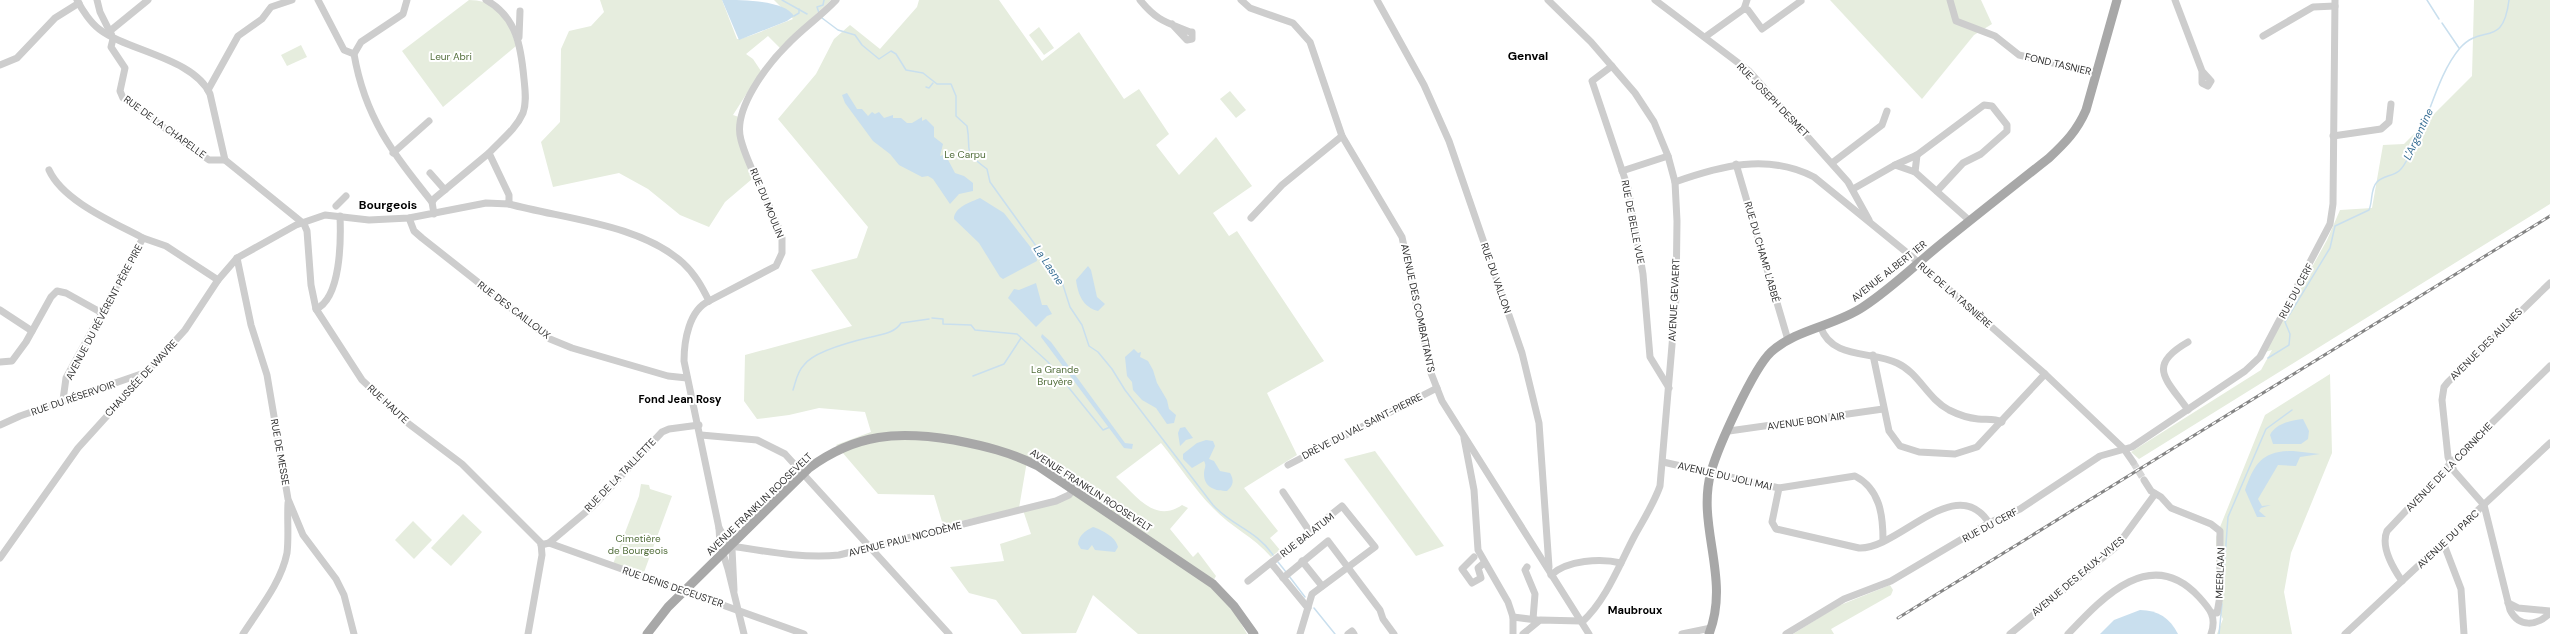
<svg xmlns="http://www.w3.org/2000/svg" width="2550" height="634" viewBox="0 0 2550 634" font-family="'DM Sans',sans-serif">
  <style>
    .green { fill: #e6edde }
    .water { fill: #c9dfee }
    .lines { fill: none; stroke-linecap: round; stroke-linejoin: round }
    .stream { stroke: #c9dfee; stroke-width: 1.5 }
    .minor-tunnel { stroke: #d6d6d6; stroke-width: 7; stroke-dasharray: 7 3.5; stroke-linecap: butt }
    .minor { stroke: #cdcdcd; stroke-width: 7 }
    .major { stroke: #a8a8a8; stroke-width: 9 }
    .rail-casing { stroke: #858585; stroke-width: 3 }
    .rail { stroke: #fff; stroke-width: 1.5; stroke-dasharray: 4.5; stroke-linecap: butt }
    .labels { text-anchor: middle; dominant-baseline: central; stroke-width: 4; stroke-linejoin: round; paint-order: stroke }
    .park-label { font-size: 10px; fill: #526e3b; stroke: #fff }
    .street-label { font-size: 10px; fill: #303030; stroke: #fff }
    .water-label { font-size: 11px; font-style: italic; fill: #3a7096; stroke: #fff }
    .neighbourhood-label { font-size: 11px; font-weight: bold; fill: #000; stroke: #fff }
    .quarter-label { font-size: 12px; font-weight: bold; fill: #000; stroke: #fff }
  </style>
  <rect width="100%" height="100%" fill="#fff"/>
  <g class="green">
    <path d="M 469,0 C 498,0 509,20 516,46 L 443,107 L 402,51 Z"/>
    <path d="M 600,0 L 722,0 L 737,39 C 743,40 784,22 793,19 L 774,0 L 831,0 L 780,48 L 768,36 L 746,54 L 753,59 L 761,71 L 733,115 L 742,118 L 743,146 L 752,179 L 725,202 L 709,227 L 680,215 L 648,189 L 619,173 L 553,187 L 541,142 L 560,122 L 561,49 L 569,31 L 591,26 L 604,12 Z"/>
    <path d="M 919,0 L 999,0 L 1042,61 L 1079,32 L 1124,99 L 1139,89 L 1169,134 L 1156,145 L 1179,175 L 1216,137 L 1252,186 L 1213,213 L 1229,236 L 1237,231 L 1324,361 L 1267,393 L 1297,455 L 1244,488 L 1278,531 L 1270,538 L 1280,550 L 1271,557 C 1253,536 1232,528 1213,508 C 1195,490 1178,464 1161,443 L 1116,477 C 1136,495 1154,524 1182,505 L 1188,508 L 1170,529 L 1193,557 L 1198,552 L 1216,576 L 1210,587 L 1235,613 L 1247,634 L 1138,634 L 1093,595 L 1076,633 L 1022,634 L 996,600 L 969,593 L 950,567 L 1004,561 L 1000,544 L 1031,534 L 1023,510 L 1056,501 L 1073,490 L 1027,461 L 1019,508 L 943,525 L 934,495 L 878,494 L 836,445 L 871,432 L 865,412 L 819,408 L 789,415 L 757,419 L 744,401 L 745,355 L 852,326 L 811,270 L 857,258 L 868,227 L 778,119 L 816,74 L 834,39 L 850,25 L 880,49 L 917,7 Z"/>
    <path d="M 1830,0 L 1981,0 L 1992,24 L 1974,35 L 1922,99 Z"/>
    <path d="M 2474,0 L 2550,0 L 2550,204 L 2139,459 L 2131,452 L 2261,370 L 2272,350 L 2265,352 L 2327,240 L 2340,210 L 2372,208 L 2383,145 L 2404,144 L 2472,76 Z"/>
    <path d="M 1039,27 L 1054,48 L 1044,55 L 1029,35 Z"/>
    <path d="M 301,45 L 307,57 L 287,66 L 281,55 Z"/>
    <path d="M 1230,91 L 1246,110 L 1236,118 L 1220,99 Z"/>
    <path d="M 2330,374 L 2332,453 L 2291,553 L 2284,592 L 2292,634 L 2217,634 L 2223,619 L 2216,605 L 2216,537 L 2265,415 Z"/>
    <path d="M 1375,451 L 1444,546 L 1416,556 L 1344,459 Z"/>
    <path d="M 641,484 L 649,485 L 650,489 L 672,496 L 643,575 L 613,564 L 639,496 Z"/>
    <path d="M 463,514 L 482,532 L 451,566 L 431,548 Z"/>
    <path d="M 413,521 L 432,540 L 414,559 L 395,540 Z"/>
    <path d="M 1890,585 L 1893,590 L 1891,595 L 1831,629 L 1834,634 L 1793,634 L 1838,606 Z"/>
  </g>
  <g class="water">
    <path d="M 722,0 C 743,0 784,0 794,16 L 787,21 L 739,40 Z"/>
    <path d="M 847,93 L 857,109 L 862,109 L 868,116 L 872,112 L 875,114 L 879,112 L 884,118 L 893,115 L 893,118 L 901,118 L 907,123 L 912,123 L 922,117 L 922,121 L 926,119 L 934,127 L 934,137 L 943,144 L 940,156 L 950,153 L 946,156 L 955,173 L 964,176 L 973,183 L 973,191 L 959,194 L 950,204 L 933,179 L 928,176 L 922,177 L 899,165 L 890,154 L 873,141 L 845,103 L 842,95 Z"/>
    <path d="M 980,198 L 1004,213 L 1036,254 L 1037,261 L 1003,279 L 1000,277 L 979,243 L 954,219 C 954,207 971,202 980,198 Z"/>
    <path d="M 1088,266 L 1091,270 L 1097,297 L 1105,304 L 1098,311 C 1083,307 1078,295 1076,280 Z"/>
    <path d="M 1036,283 L 1042,305 L 1047,305 L 1052,314 L 1047,316 L 1036,327 L 1008,298 L 1014,289 L 1019,290 Z"/>
    <path d="M 1042,334 L 1051,342 L 1125,443 L 1133,444 L 1132,449 L 1124,448 L 1041,337 Z"/>
    <path d="M 1134,349 L 1138,353 L 1141,352 L 1140,357 L 1148,361 L 1153,370 L 1157,383 L 1167,400 L 1169,409 L 1176,415 L 1174,423 L 1167,424 L 1156,408 L 1142,400 L 1133,390 L 1132,382 L 1127,376 L 1125,357 Z"/>
    <path d="M 2303,419 L 2309,431 L 2308,439 L 2301,444 L 2273,444 L 2270,435 C 2275,424 2291,420 2303,419 Z"/>
    <path d="M 1185,427 L 1193,438 L 1186,440 L 1180,446 L 1178,433 L 1180,428 Z"/>
    <path d="M 1206,440 L 1213,441 L 1215,446 L 1209,459 L 1214,461 L 1220,471 L 1230,473 C 1234,480 1234,485 1227,491 C 1216,491 1204,488 1204,474 C 1204,468 1207,466 1204,461 L 1192,468 L 1183,459 L 1183,454 L 1197,443 Z"/>
    <path d="M 2293,451 L 2320,454 L 2300,457 L 2296,466 L 2278,465 L 2258,499 L 2262,506 L 2271,505 L 2261,508 L 2259,511 L 2266,517 L 2257,517 L 2245,490 C 2255,462 2263,451 2293,451 Z"/>
    <path d="M 1093,527 C 1102,530 1116,537 1118,547 L 1115,552 L 1095,550 L 1092,545 L 1088,550 L 1081,549 L 1078,544 C 1079,535 1085,531 1093,527 Z"/>
    <path d="M 2140,610 C 2158,610 2170,618 2178,634 L 2100,634 L 2114,620 Z"/>
  </g>
  <g class="lines">
    <g class="stream">
      <path d="M 782,0 L 807,14"/>
      <path d="M 2427,0 L 2439,19"/>
      <path d="M 819,13 L 817,7 L 823,5 L 824,0"/>
      <path d="M 794,16 L 799,13 L 799,9"/>
      <path d="M 822,18 L 838,30 L 855,35 L 862,45 L 879,59 L 891,51 L 896,54 L 906,70 L 923,73 L 937,84 L 951,84 L 956,96 L 956,116 L 967,126 C 972,153 961,150 987,169 L 990,182 L 1062,282 L 1070,307 L 1082,325 L 1089,346 L 1098,352 L 1112,369 L 1125,390 L 1213,505 C 1232,526 1256,530 1273,555"/>
      <path d="M 2442,23 L 2459,48"/>
      <path d="M 926,87 L 929,88 L 933,83"/>
      <path d="M 932,318 L 943,319 L 943,324 L 971,325 L 975,330 L 1017,334 L 1048,362 L 1103,430 L 1110,427"/>
      <path d="M 2268,358 L 2289,345 L 2290,334 L 2285,322 L 2330,248 L 2335,226 L 2369,210 C 2373,201 2370,189 2377,182 C 2382,176 2393,176 2399,171 C 2403,168 2407,160 2409,156 C 2428,125 2436,76 2460,48 C 2482,23 2503,49 2509,0"/>
      <path d="M 973,376 L 1004,364 L 1021,338"/>
      <path d="M 793,390 C 796,381 797,372 804,365 C 814,351 854,341 871,337 C 882,334 895,333 901,323 L 929,319"/>
      <path d="M 1278,562 L 1286,572"/>
      <path d="M 1289,576 L 1305,597"/>
      <path d="M 2223,584 L 2228,517 L 2266,429 L 2292,410"/>
      <path d="M 1314,608 L 1335,634"/>
      <path d="M 2219,634 L 2222,604"/>
    </g>
    <path class="minor-tunnel" d="M 2133,462 L 2144,480"/>
    <g class="minor">
      <path d="M 77,0 C 82,10 91,23 99,29 C 127,51 194,58 210,94 L 225,160 L 304,224 L 307,231 L 311,285 L 316,309 L 362,380 L 409,424 L 462,464 L 541,543 L 542,555 L 528,634"/>
      <path d="M 97,0 L 100,12 L 111,34"/>
      <path d="M 148,0 L 110,31 L 113,39 L 111,47 L 125,68 L 120,91 L 123,98 L 209,160 L 225,160"/>
      <path d="M 318,0 L 344,50 L 354,54"/>
      <path d="M 407,0 L 403,14 L 361,42 L 354,54 C 365,118 393,153 432,202"/>
      <path d="M 486,0 C 517,17 521,47 524,79 C 525,90 527,102 523,113 C 516,129 501,140 489,153"/>
      <path d="M 1140,0 C 1157,21 1166,22 1190,32 L 1192,32 L 1192,39 L 1187,40 L 1172,24"/>
      <path d="M 1241,0 L 1250,8 L 1293,23 L 1310,42 L 1342,136 L 1402,237 L 1431,373 L 1442,401 L 1589,634"/>
      <path d="M 1377,0 L 1424,85 L 1449,141 L 1522,353 L 1539,423 L 1549,567"/>
      <path d="M 1548,0 L 1591,42 L 1635,93 L 1654,122 L 1668,156 L 1675,182 L 1677,221 L 1676,298 L 1660,486 C 1654,503 1644,519 1635,535 C 1620,563 1606,601 1582,622"/>
      <path d="M 1655,0 L 1749,71 L 1848,182 L 1869,220"/>
      <path d="M 1950,0 L 1956,21 L 1995,36 L 2019,55 L 2096,73"/>
      <path d="M 2175,0 L 2202,71 L 2202,83 L 2208,86 L 2211,81 L 2202,71"/>
      <path d="M 1744,9 L 1747,0"/>
      <path d="M 2263,36 L 2313,7 L 2335,6"/>
      <path d="M 519,37 L 520,11"/>
      <path d="M 1705,37 L 1744,9 L 1748,10 L 1762,29 L 1801,1"/>
      <path d="M 0,65 L 17,58 L 55,18 L 79,3"/>
      <path d="M 1612,66 L 1592,81 L 1628,188 L 1643,274 L 1650,357 L 1669,388"/>
      <path d="M 208,90 L 238,36 L 262,19 L 271,7 L 292,0"/>
      <path d="M 2333,136 L 2381,129 L 2389,122 L 2391,104"/>
      <path d="M 393,153 L 429,121"/>
      <path d="M 1832,163 L 1882,125 L 1887,111"/>
      <path d="M 1736,164 L 1788,340"/>
      <path d="M 1895,165 L 1917,155 L 1984,105 L 1992,106 L 2007,125 L 2007,131 L 1981,154 L 1963,163 L 1937,191"/>
      <path d="M 49,170 C 63,201 113,222 143,238"/>
      <path d="M 1622,171 L 1668,156"/>
      <path d="M 1915,172 L 1917,155"/>
      <path d="M 430,173 L 445,190"/>
      <path d="M 1675,182 C 1720,166 1768,153 1814,177 L 1911,256 L 2045,374 L 2124,449 L 2133,462"/>
      <path d="M 1853,189 L 1895,165 L 1915,172 L 1970,221"/>
      <path d="M 509,204 C 564,219 640,224 683,263 C 695,274 702,287 709,301 L 776,266 L 782,253 L 782,238 C 772,204 750,174 741,140 C 732,110 767,65 787,45 C 802,29 821,16 836,0"/>
      <path d="M 336,206 L 346,196"/>
      <path d="M 409,218 L 414,231 L 422,238 L 550,339 L 572,348 L 668,376 L 687,378"/>
      <path d="M 1251,218 L 1282,185 L 1342,136"/>
      <path d="M 237,258 L 251,325 L 267,375 L 288,499 L 303,535 L 336,579 L 344,595 L 354,634"/>
      <path d="M 2550,283 L 2448,382 L 2444,387 L 2442,400 L 2448,457 L 2454,471 L 2484,505 L 2510,610 C 2519,628 2537,626 2550,613"/>
      <path d="M 709,301 C 689,310 684,341 684,361 L 719,528 L 732,549 L 734,590"/>
      <path d="M 316,309 C 341,298 341,240 340,216"/>
      <path d="M 0,310 L 32,331"/>
      <path d="M 1821,328 C 1832,359 1872,351 1897,363 C 1919,373 1927,398 1949,410 C 1957,414 1968,418 1978,419 C 1986,420 1994,418 2002,422"/>
      <path d="M 1873,355 L 1889,431 L 1900,446 L 1919,452 L 1955,454 L 1977,447 L 2045,374"/>
      <path d="M 0,362 L 12,361 L 26,342 L 51,297 L 57,291 L 66,293 L 102,313"/>
      <path d="M 63,400 L 66,378 L 143,238 L 166,246 L 218,280"/>
      <path d="M 2188,410 C 2166,379 2146,366 2188,342"/>
      <path d="M 0,425 L 20,416 L 144,373"/>
      <path d="M 1729,431 L 1883,409"/>
      <path d="M 701,435 L 757,440 L 785,454 L 949,634"/>
      <path d="M 1464,438 L 1474,490 L 1478,550 L 1508,602 L 1513,617 L 1513,634"/>
      <path d="M 1663,462 L 1779,488 L 1855,476 C 1880,489 1883,515 1883,540"/>
      <path d="M 1288,465 L 1437,388"/>
      <path d="M 2144,480 L 2151,491 L 2161,497 L 2171,508 L 2211,524 L 2220,531 L 2220,596 L 2217,613 L 2212,613"/>
      <path d="M 1779,488 L 1772,522 L 1776,529 L 1859,548 C 1898,550 1956,471 1989,523"/>
      <path d="M 1283,492 L 1310,532"/>
      <path d="M 719,528 L 720,544 L 728,569 L 744,634"/>
      <path d="M 2443,542 L 2461,589 L 2464,634"/>
      <path d="M 549,543 L 593,506 L 662,432 L 669,429 L 699,425"/>
      <path d="M 541,545 L 549,543 L 804,634"/>
      <path d="M 731,546 C 764,551 804,559 839,555 L 1056,501 L 1069,495 L 1073,490"/>
      <path d="M 1474,557 L 1462,569 L 1472,583 L 1481,578 L 1478,568 L 1484,563"/>
      <path d="M 0,558 L 78,448 L 185,330 L 218,280 L 237,258 L 296,225 L 325,215 L 369,220 L 409,218 L 486,203 L 509,204 L 509,195 L 489,153 L 435,198 L 432,202 L 434,214"/>
      <path d="M 1302,561 L 1322,586"/>
      <path d="M 1271,563 L 1308,608"/>
      <path d="M 1527,567 L 1525,570 L 1535,594 L 1533,619"/>
      <path d="M 1551,575 C 1567,560 1601,558 1621,563"/>
      <path d="M 1283,578 L 1328,541 L 1380,610 L 1383,619 L 1394,634"/>
      <path d="M 1248,581 L 1342,506 L 1375,547 L 1312,594 L 1300,634"/>
      <path d="M 2402,581 C 2393,568 2380,547 2387,531 L 2450,464 L 2550,366"/>
      <path d="M 2508,603 L 2518,608 L 2550,611"/>
      <path d="M 1513,617 L 1537,620"/>
      <path d="M 243,634 C 259,609 281,583 287,553 C 289,537 287,520 288,503"/>
      <path d="M 1348,634 L 1352,631 L 1354,634"/>
      <path d="M 1523,634 L 1540,620 L 1581,621"/>
      <path d="M 1682,634 L 1711,628"/>
      <path d="M 1786,634 L 1844,599 L 1891,581 L 1989,523 L 2020,509 L 2100,456 L 2132,447 L 2245,371 L 2260,357 L 2330,224 L 2333,204 L 2335,0"/>
      <path d="M 2010,634 L 2117,546 L 2155,494"/>
      <path d="M 2068,634 C 2103,597 2151,545 2199,597 C 2210,609 2217,617 2211,634"/>
      <path d="M 2345,634 L 2550,443"/>
    </g>
    <g class="major">
      <path d="M 647,634 L 668,607 L 809,468 C 857,433 898,431 954,440 C 985,446 1010,452 1038,466 L 1213,584 L 1234,606 L 1254,634"/>
      <path d="M 1709,634 C 1731,578 1696,526 1711,472 C 1718,447 1753,369 1771,352 C 1796,329 1835,326 1863,307 C 1889,290 1912,268 1936,248 C 1973,218 2011,188 2049,158 C 2065,143 2077,131 2086,110 L 2117,0"/>
    </g>
    <defs>
      <path id="rail" d="M 1898,618 L 2550,216"/>
    </defs>
    <use href="#rail" class="rail-casing"/>
    <use href="#rail" class="rail"/>
  </g>
  <g class="labels">
    <g class="park-label">
      <text x="451" y="56">Leur Abri</text>
      <text x="965" y="154">Le Carpu</text>
      <text x="1055" y="369">La Grande<tspan x="1055" dy="12">Bruyère</tspan></text>
      <text x="638" y="538">Cimetière<tspan x="638" dy="12">de Bourgeois</tspan></text>
    </g>
    <g class="street-label">
      <text transform="translate(2058 64) rotate(13)">FOND TASNIER</text>
      <text transform="translate(1773 100) rotate(46)">RUE JOSEPH DESMET</text>
      <text transform="translate(165 127) rotate(36)">RUE DE LA CHAPELLE</text>
      <text transform="translate(767 203) rotate(68)">RUE DU MOULIN</text>
      <text transform="translate(1633 222) rotate(79)">RUE DE BELLE VUE</text>
      <text transform="translate(1762 252) rotate(74)">RUE DU CHAMP L'ABBÉ</text>
      <text transform="translate(1889 271) rotate(-38)">AVENUE ALBERT 1ER</text>
      <text transform="translate(1496 278) rotate(71)">RUE DU VALLON</text>
      <text transform="translate(2296 291) rotate(-62)">RUE DU CERF</text>
      <text transform="translate(1955 295) rotate(41)">RUE DE LA TASNIÈRE</text>
      <text transform="translate(1674 300) rotate(-87)">AVENUE GEVAERT</text>
      <text transform="translate(1418 308) rotate(78)">AVENUE DES COMBATTANTS</text>
      <text transform="translate(514 310) rotate(37)">RUE DES CAILLOUX</text>
      <text transform="translate(104 312) rotate(-62)">AVENUE DU RÉVÉRENT PÈRE PIRE</text>
      <text transform="translate(2486 344) rotate(-45)">AVENUE DES AULNES</text>
      <text transform="translate(141 378) rotate(-47)">CHAUSSÉE DE WAVRE</text>
      <text transform="translate(73 398) rotate(-19)">RUE DU RÉSERVOIR</text>
      <text transform="translate(388 404) rotate(43)">RUE HAUTE</text>
      <text transform="translate(1806 421) rotate(-8)">AVENUE BON AIR</text>
      <text transform="translate(1362 426) rotate(-27)">DRÈVE DU VAL SAINT-PIERRE</text>
      <text transform="translate(280 452) rotate(80)">RUE DE MESSE</text>
      <text transform="translate(2449 467) rotate(-46)">AVENUE DE LA CORNICHE</text>
      <text transform="translate(620 475) rotate(-46)">RUE DE LA TAILLETTE</text>
      <text transform="translate(1725 476) rotate(13)">AVENUE DU JOLI MAI</text>
      <text transform="translate(1091 490) rotate(33)">AVENUE FRANKLIN ROOSEVELT</text>
      <text transform="translate(759 504) rotate(-44)">AVENUE FRANKLIN ROOSEVELT</text>
      <text transform="translate(1990 525) rotate(-28)">RUE DU CERF</text>
      <text transform="translate(1307 535) rotate(-38)">RUE BALATUM</text>
      <text transform="translate(905 539) rotate(-14)">AVENUE PAUL NICODÈME</text>
      <text transform="translate(2448 539) rotate(-43)">AVENUE DU PARC</text>
      <text transform="translate(2220 573) rotate(-88)">MEERLAAN</text>
      <text transform="translate(2078 576) rotate(-40)">AVENUE DES EAUX-VIVES</text>
      <text transform="translate(673 587) rotate(19)">RUE DENIS DECEUSTER</text>
    </g>
    <g class="water-label">
      <text transform="translate(2418 134) rotate(-65)">L'Argentine</text>
      <text transform="translate(1049 265) rotate(56)">La Lasne</text>
    </g>
    <g class="neighbourhood-label">
      <text x="680" y="399">Fond Jean Rosy</text>
      <text x="1635" y="610">Maubroux</text>
    </g>
    <g class="quarter-label">
      <text x="1528" y="56">Genval</text>
      <text x="388" y="205">Bourgeois</text>
    </g>
  </g>
</svg>
